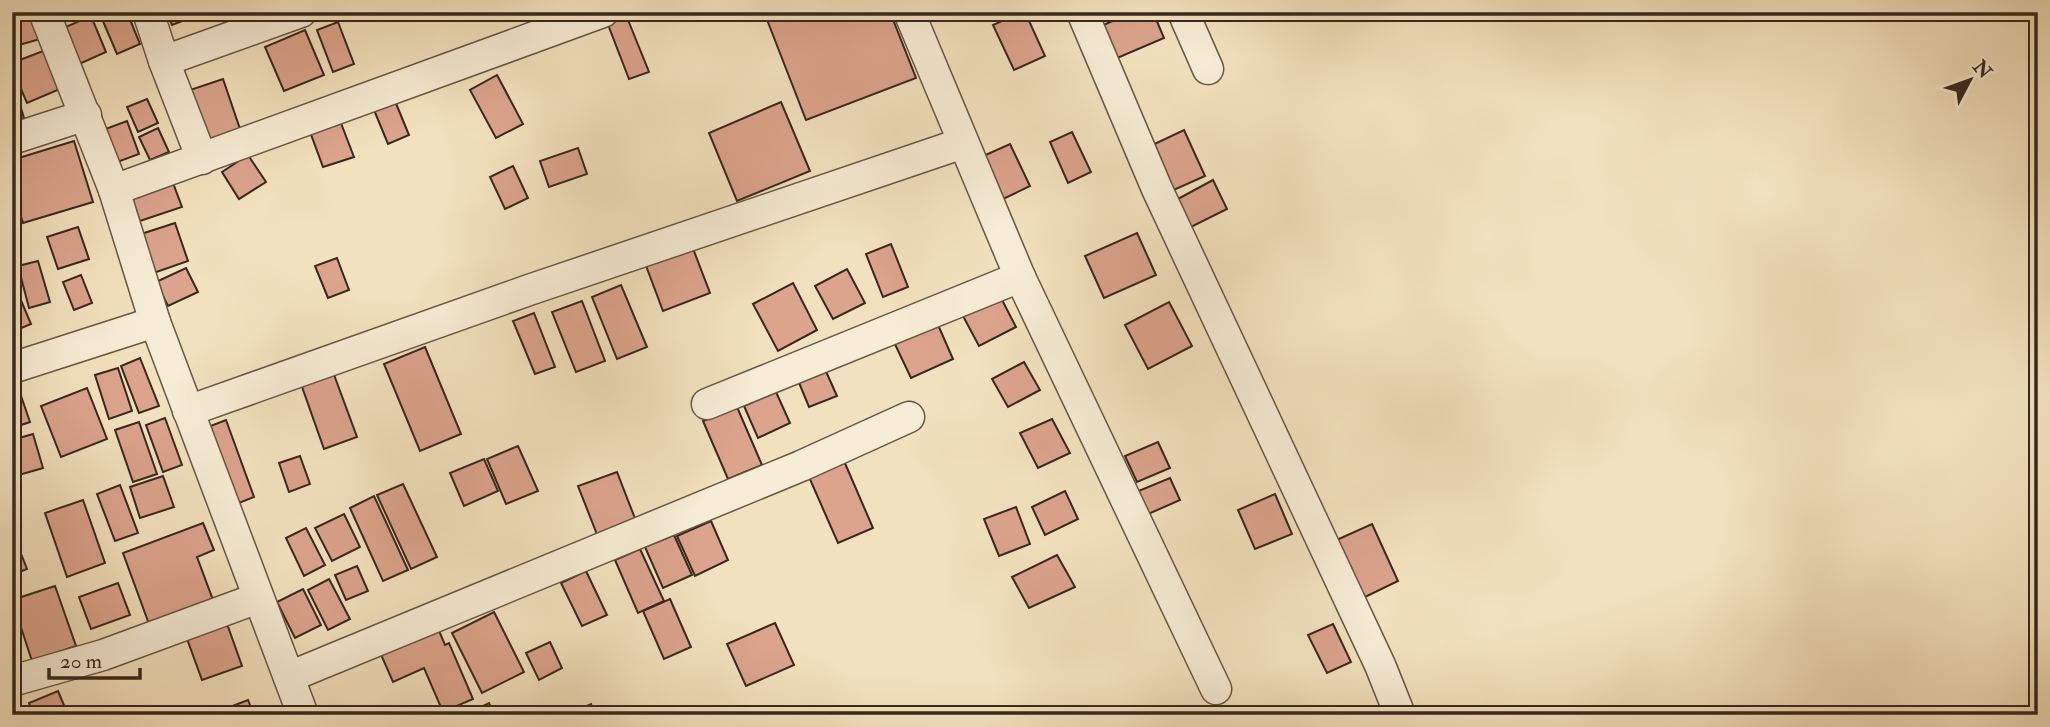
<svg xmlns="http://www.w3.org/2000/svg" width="2050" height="727" viewBox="0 0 2050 727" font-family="'IM FELL Double Pica',serif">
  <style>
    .building { fill: #dca38d; stroke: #37271c; stroke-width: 2 }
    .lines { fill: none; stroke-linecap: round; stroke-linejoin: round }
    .street-casing { stroke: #665644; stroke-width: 33 }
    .street { stroke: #f7ecd5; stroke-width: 30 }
  </style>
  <rect width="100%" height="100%" fill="#f2e1be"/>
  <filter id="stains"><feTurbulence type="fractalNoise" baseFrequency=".00286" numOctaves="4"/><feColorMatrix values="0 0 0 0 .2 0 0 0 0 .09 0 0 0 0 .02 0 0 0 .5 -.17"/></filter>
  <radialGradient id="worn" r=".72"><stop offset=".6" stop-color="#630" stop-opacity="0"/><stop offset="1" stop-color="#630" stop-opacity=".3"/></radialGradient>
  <g class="building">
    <path d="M 12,12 L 32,12 L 40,39 L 12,47 Z"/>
    <path d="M 99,12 L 127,12 L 140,44 L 117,54 Z"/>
    <path d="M 167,12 L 206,12 L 172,25 Z"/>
    <path d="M 778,12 L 890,12 L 916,78 L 806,120 L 766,17 Z"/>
    <path d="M 1022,12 L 1025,12 L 1045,56 L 1014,70 L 993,25 Z"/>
    <path d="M 1133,12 L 1153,12 L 1164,38 L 1115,59 L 1101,26 Z"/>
    <path d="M 626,15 L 649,72 L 629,79 L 607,22 Z"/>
    <path d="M 91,16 L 106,52 L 77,65 L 61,29 Z"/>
    <path d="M 338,22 L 354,64 L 333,72 L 317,30 Z"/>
    <path d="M 305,30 L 324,75 L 284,91 L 265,47 Z"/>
    <path d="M 43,51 L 60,89 L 27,103 L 12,68 L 12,63 Z"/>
    <path d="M 497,75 L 523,124 L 496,138 L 470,90 Z"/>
    <path d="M 12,78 L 24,118 L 12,121 Z"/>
    <path d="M 223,79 L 240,129 L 205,141 L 187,91 Z"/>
    <path d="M 147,99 L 158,123 L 138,132 L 127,107 Z"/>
    <path d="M 395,101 L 409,135 L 388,144 L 374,110 Z"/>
    <path d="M 781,102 L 810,171 L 737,201 L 709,133 Z"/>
    <path d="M 339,118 L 354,157 L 323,167 L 309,129 Z"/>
    <path d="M 127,121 L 139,154 L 112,164 L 100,131 Z"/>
    <path d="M 158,128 L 169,152 L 150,160 L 139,137 Z"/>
    <path d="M 1184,130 L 1205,176 L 1167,193 L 1146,148 Z"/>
    <path d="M 1072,132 L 1091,172 L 1068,183 L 1050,142 Z"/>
    <path d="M 74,141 L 93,202 L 23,223 L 12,187 L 12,160 Z"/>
    <path d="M 1010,144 L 1030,186 L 1001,200 L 981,157 Z"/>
    <path d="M 578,148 L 587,174 L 549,187 L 540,161 Z"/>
    <path d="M 248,155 L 266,182 L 239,199 L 222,172 Z"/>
    <path d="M 513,166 L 528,198 L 505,209 L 490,177 Z"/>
    <path d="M 1213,180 L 1227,209 L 1191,227 L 1176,200 Z"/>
    <path d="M 173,183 L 182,207 L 140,221 L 131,196 Z"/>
    <path d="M 175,223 L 188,261 L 148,275 L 135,236 Z"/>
    <path d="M 78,227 L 89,259 L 58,269 L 47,237 Z"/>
    <path d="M 1137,233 L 1156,275 L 1104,298 L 1085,256 Z"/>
    <path d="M 891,244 L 908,287 L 883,297 L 866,254 Z"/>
    <path d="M 692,246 L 710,293 L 663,311 L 645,263 Z"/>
    <path d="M 337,258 L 349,290 L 328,298 L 315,266 Z"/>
    <path d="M 38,261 L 50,302 L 29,308 L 18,266 Z"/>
    <path d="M 186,268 L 198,292 L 168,306 L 156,282 Z"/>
    <path d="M 847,269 L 865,303 L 833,319 L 815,286 Z"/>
    <path d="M 81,275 L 92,303 L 74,310 L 63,282 Z"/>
    <path d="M 12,279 L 31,324 L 12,332 Z"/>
    <path d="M 793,283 L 817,330 L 778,351 L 753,304 Z"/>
    <path d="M 621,285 L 647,347 L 617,359 L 592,297 Z"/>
    <path d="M 1000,296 L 1016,327 L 979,346 L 963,316 Z"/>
    <path d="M 582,301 L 605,361 L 576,372 L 552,312 Z"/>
    <path d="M 1169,302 L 1192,346 L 1148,369 L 1125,325 Z"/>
    <path d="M 534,313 L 555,367 L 535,374 L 513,321 Z"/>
    <path d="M 935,318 L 953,359 L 911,378 L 892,338 Z"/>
    <path d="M 425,347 L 461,434 L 420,451 L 384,364 Z"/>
    <path d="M 140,358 L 159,406 L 139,413 L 121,366 Z"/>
    <path d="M 1024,362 L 1040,390 L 1008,407 L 992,379 Z"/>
    <path d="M 824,367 L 837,396 L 809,407 L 797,378 Z"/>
    <path d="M 118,368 L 132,411 L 109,419 L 95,375 Z"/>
    <path d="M 333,372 L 357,437 L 324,449 L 301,384 Z"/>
    <path d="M 87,388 L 107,439 L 61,457 L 41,406 Z"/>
    <path d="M 19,390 L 30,422 L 12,428 L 12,393 Z"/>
    <path d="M 776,392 L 790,423 L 758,438 L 744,406 Z"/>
    <path d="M 737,407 L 762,465 L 728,479 L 703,421 Z"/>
    <path d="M 165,418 L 182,465 L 163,472 L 146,425 Z"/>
    <path d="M 1052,419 L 1070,453 L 1038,468 L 1020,433 Z"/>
    <path d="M 226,420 L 254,497 L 229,507 L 200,430 Z"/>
    <path d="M 139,422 L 157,474 L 133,482 L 115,430 Z"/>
    <path d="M 33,434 L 43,468 L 12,477 L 12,440 Z"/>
    <path d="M 1158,442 L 1170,468 L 1137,482 L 1125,456 Z"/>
    <path d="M 518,446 L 538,491 L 506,504 L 487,459 Z"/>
    <path d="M 300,456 L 310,484 L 289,492 L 279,463 Z"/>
    <path d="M 484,459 L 498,491 L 464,506 L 450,473 Z"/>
    <path d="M 844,461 L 873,528 L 838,543 L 809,477 Z"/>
    <path d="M 617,472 L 636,521 L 598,537 L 578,486 Z"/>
    <path d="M 163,476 L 174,507 L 140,518 L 130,487 Z"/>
    <path d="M 1170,478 L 1180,500 L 1146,515 L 1136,492 Z"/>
    <path d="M 403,484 L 437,557 L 411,569 L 377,495 Z"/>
    <path d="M 120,485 L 138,533 L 115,541 L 97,494 Z"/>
    <path d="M 1065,491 L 1078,519 L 1045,535 L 1032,507 Z"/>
    <path d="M 1275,494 L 1292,534 L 1255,549 L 1238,510 Z"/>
    <path d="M 374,496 L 408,570 L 383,581 L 350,508 Z"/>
    <path d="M 83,500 L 105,563 L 67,577 L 45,513 Z"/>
    <path d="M 1016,507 L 1030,544 L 999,556 L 984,519 Z"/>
    <path d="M 344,514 L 360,547 L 332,561 L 315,528 Z"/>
    <path d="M 711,521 L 728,560 L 695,576 L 677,536 Z"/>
    <path d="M 203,523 L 214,550 L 197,557 L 213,600 L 149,624 L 123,553 Z"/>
    <path d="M 1372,524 L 1398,581 L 1359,600 L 1332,542 Z"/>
    <path d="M 306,528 L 325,565 L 304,576 L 286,538 Z"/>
    <path d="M 12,531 L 27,569 L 12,575 Z"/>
    <path d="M 674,535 L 692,575 L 663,588 L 645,547 Z"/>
    <path d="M 640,549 L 664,601 L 638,613 L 615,560 Z"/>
    <path d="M 1057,555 L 1075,587 L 1029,608 L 1012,577 Z"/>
    <path d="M 357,566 L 368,591 L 346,600 L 335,575 Z"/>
    <path d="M 586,571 L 607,615 L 582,626 L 561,583 Z"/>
    <path d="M 329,579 L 350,619 L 328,630 L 308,590 Z"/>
    <path d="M 118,583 L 130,615 L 91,629 L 79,597 Z"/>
    <path d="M 55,586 L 76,646 L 32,661 L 12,600 Z"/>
    <path d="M 303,589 L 321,625 L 295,638 L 277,602 Z"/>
    <path d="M 670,599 L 691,647 L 664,659 L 643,611 Z"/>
    <path d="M 494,612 L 524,672 L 482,693 L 452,633 Z"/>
    <path d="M 226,621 L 242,666 L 202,680 L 186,636 Z"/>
    <path d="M 775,623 L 794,665 L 746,686 L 727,644 Z"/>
    <path d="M 1333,624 L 1351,662 L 1327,673 L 1308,635 Z"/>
    <path d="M 437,626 L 445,645 L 449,643 L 473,699 L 443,712 L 424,668 L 393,682 L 379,650 Z"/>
    <path d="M 550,642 L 562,668 L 539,680 L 526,653 Z"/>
    <path d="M 58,691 L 68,715 L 33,715 L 29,703 Z"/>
    <path d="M 248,700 L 254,715 L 209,715 Z"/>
    <path d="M 489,703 L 495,715 L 465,715 Z"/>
    <path d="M 591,704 L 595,715 L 566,715 Z"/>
  </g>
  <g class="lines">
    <defs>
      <g id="street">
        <path d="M 44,12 L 114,190 L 155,322 L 303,715"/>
        <path d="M 148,12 L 164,61 L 202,159"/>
        <path d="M 909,12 L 1020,277 L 1216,689"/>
        <path d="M 1082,12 L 1157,189 L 1380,665 L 1400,715"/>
        <path d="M 1183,12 L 1208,69"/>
        <path d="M 164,61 L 301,12"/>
        <path d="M 12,139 L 86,115"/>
        <path d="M 114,190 L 603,12"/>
        <path d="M 12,368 L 155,322"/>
        <path d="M 707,404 L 1020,277"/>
        <path d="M 188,411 L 529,290 L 963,143"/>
        <path d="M 289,677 L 801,466 L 909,417"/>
        <path d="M 12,681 L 103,655 L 258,598"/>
      </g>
    </defs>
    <use href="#street" class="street-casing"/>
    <use href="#street" class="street"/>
  </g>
  <rect width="2050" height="727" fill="none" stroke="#f2e1be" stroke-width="42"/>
  <rect x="14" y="14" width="2022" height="699" fill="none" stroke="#37271c" stroke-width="3.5"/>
  <rect x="21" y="21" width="2008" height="685" fill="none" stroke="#37271c" stroke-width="2"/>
  <g transform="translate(1970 80) rotate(49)" stroke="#f7ecd5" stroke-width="5" paint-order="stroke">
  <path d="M0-5L12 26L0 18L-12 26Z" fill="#37271c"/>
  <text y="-10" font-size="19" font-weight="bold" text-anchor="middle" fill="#37271c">N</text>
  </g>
  <path d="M49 668v10h91v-10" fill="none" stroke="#37271c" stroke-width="3.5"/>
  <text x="60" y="668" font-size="21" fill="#37271c" stroke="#f7ecd5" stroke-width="5" paint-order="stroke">20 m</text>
  <rect width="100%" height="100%" filter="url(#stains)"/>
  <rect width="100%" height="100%" fill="url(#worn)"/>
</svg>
